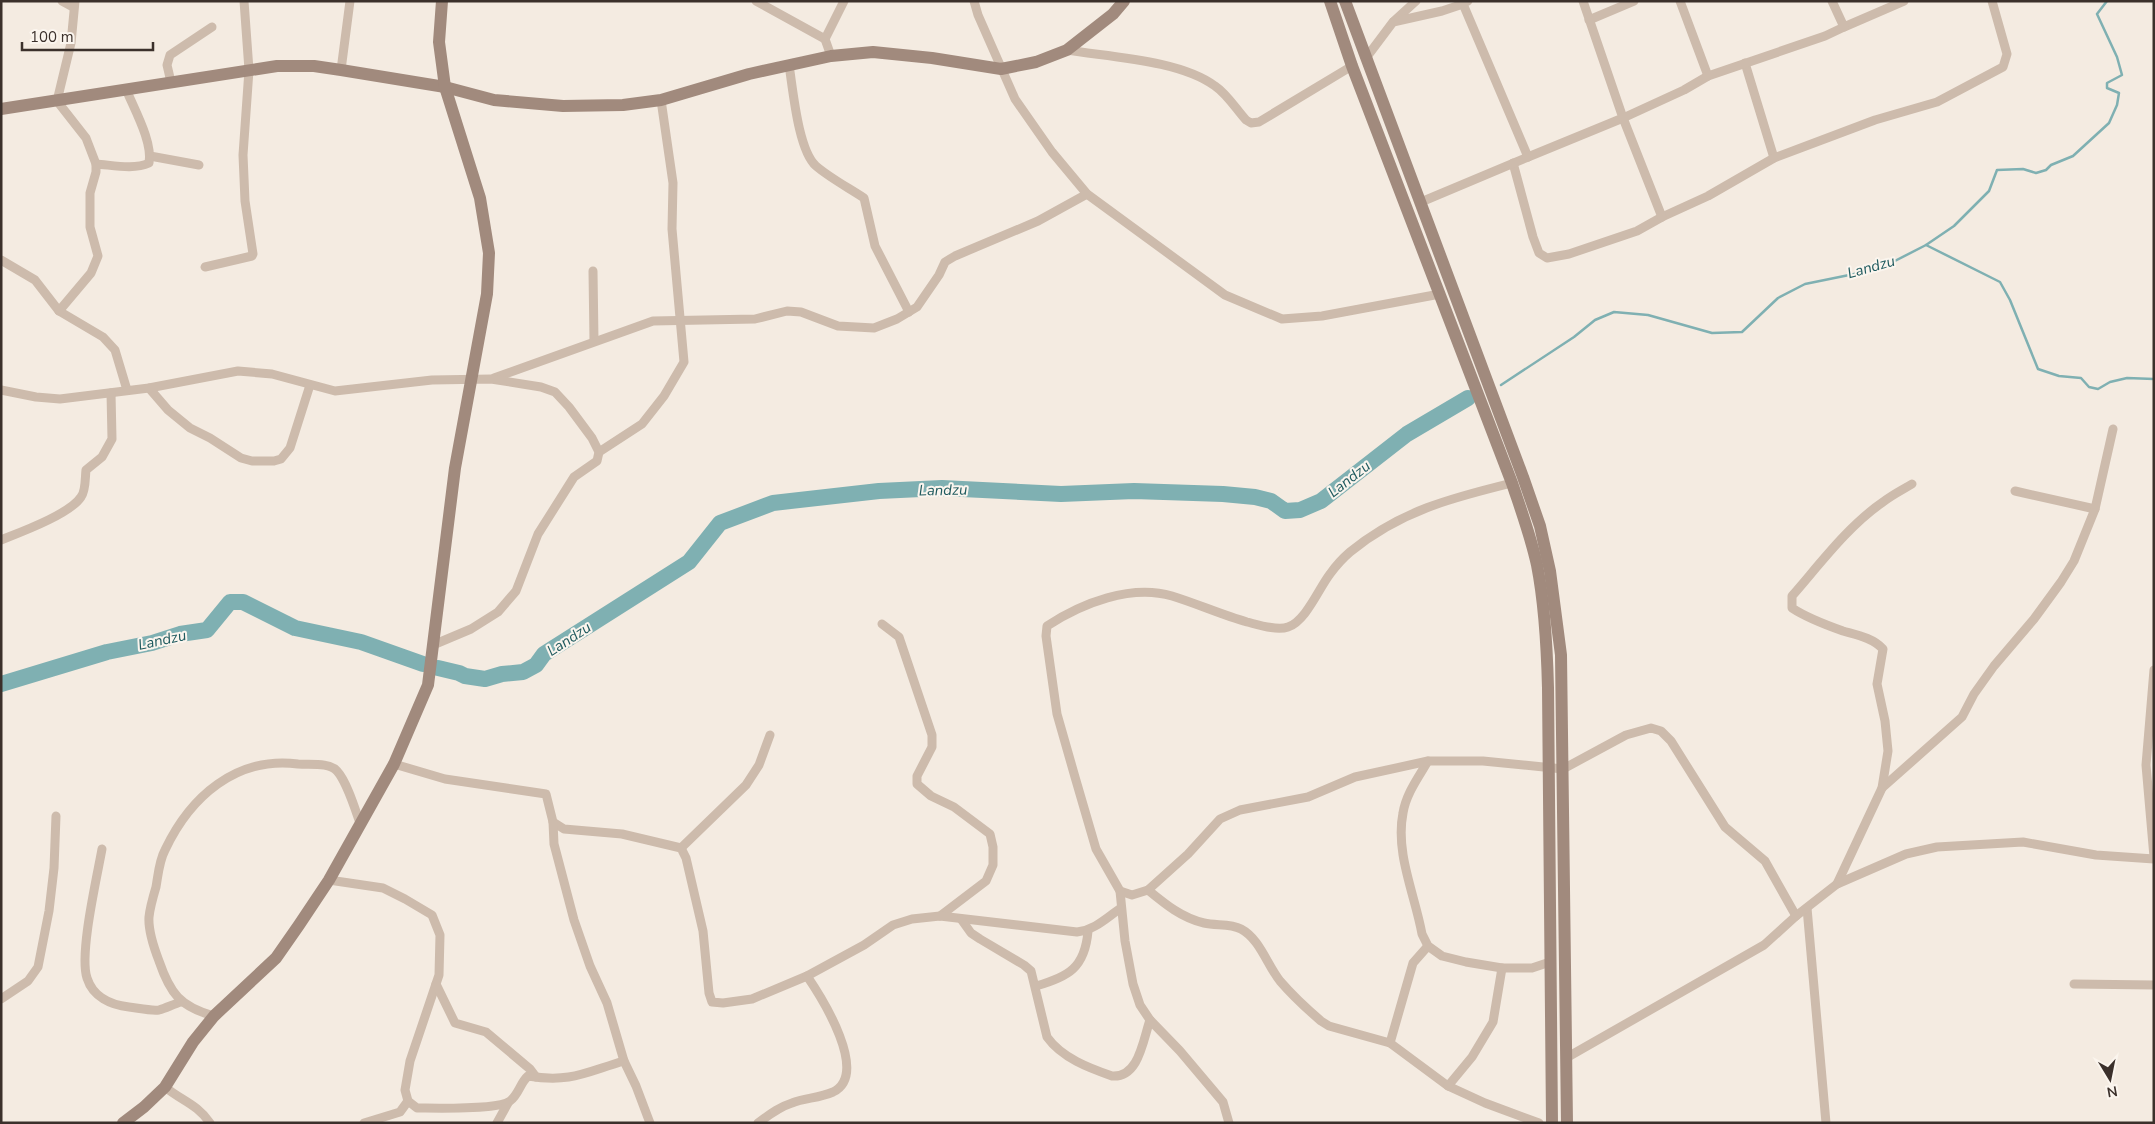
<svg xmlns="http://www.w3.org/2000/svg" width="2155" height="1124" viewBox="0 0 2155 1124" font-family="'Nunito Sans',sans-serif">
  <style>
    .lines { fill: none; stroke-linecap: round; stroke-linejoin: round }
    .stream { stroke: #7fb0b2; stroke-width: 2.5 }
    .river { stroke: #7fb0b2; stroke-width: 16 }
    .street { stroke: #cdbbac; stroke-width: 9 }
    .secondary { stroke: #a18a7d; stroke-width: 12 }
    .labels { text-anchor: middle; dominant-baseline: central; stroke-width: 4; stroke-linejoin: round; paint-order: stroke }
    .water-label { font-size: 15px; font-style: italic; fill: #1f5a5e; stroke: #fbf5ee }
  </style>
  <rect width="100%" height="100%" fill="#f4ebe1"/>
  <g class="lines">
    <g class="stream">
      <path d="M 1926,245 L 2000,282 L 2010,300 L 2038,369 L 2059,376 L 2081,378 L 2089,387 L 2098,389 L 2110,382 L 2127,378 L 2154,379"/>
      <path d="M 1501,385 L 1574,337 L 1595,320 L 1614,312 L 1648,315 L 1712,333 L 1742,332 L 1778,298 L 1805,284 L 1859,273 L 1887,265 L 1926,245 L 1954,226 L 1989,191 L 1997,170 L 2023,169 L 2036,173 L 2046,170 L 2051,165 L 2073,156 L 2109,123 L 2117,105 L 2119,93 L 2107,88 L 2107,83 L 2122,75 L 2117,57 L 2097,14 L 2107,1"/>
    </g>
    <g class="river">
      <path d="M 438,668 L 459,673 L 465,676 L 485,679 L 502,674 L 523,672 L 536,665 L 544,654 L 689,562 L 720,523 L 773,503 L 879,491 L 942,488 L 1061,494 L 1134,491 L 1223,494 L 1255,497 L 1271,501 L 1285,511 L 1300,510 L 1321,501 L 1407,434 L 1468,398"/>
      <path d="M 1,684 L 107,652 L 152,643 L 180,634 L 207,630 L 230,602 L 243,602 L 295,628 L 361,642 L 423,664"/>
    </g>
    <g class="street">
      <path d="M 62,1 L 73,7"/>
      <path d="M 756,1 L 825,39"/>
      <path d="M 974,1 L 978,15 L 1015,99 L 1052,152 L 1087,194 L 1225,295 L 1282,319 L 1322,316 L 1440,294"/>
      <path d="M 1680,1 L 1708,76"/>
      <path d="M 1589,20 L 1634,1"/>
      <path d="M 1394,21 L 1416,1"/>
      <path d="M 1844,27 L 1904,1"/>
      <path d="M 1067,50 C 1110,57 1180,60 1215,86 C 1227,94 1236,109 1246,120 L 1251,123 L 1259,122 L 1352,66"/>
      <path d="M 831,56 L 825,39 L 844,1"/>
      <path d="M 1366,58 L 1393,22 L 1442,11 L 1463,4 L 1462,1"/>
      <path d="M 1745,63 L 1774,158"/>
      <path d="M 789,65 C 793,89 798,150 816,166 C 830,178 849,188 864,198 L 875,246 L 909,312"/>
      <path d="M 341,70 L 350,1"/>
      <path d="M 171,82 L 167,65 L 170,55 L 212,27"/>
      <path d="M 150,156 L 199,165"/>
      <path d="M 1528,157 L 1623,118 L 1583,1"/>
      <path d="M 1513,163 L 1533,237 L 1539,253 L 1547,258 L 1569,254 L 1637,231 L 1662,217 L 1708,196 L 1774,158 L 1875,120 L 1937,102 L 2003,67 L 2007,54 L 1992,1"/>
      <path d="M 96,164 C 112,165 134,170 149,163 C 153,142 134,109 126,89"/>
      <path d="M 1421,202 L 1528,157 L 1463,4 L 1468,1"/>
      <path d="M 1662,217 L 1623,118 L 1684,90 L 1708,76 L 1825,36 L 1844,27 L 1832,1"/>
      <path d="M 1,260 L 35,280 L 59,311 L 103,337 L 115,350 L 127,390"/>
      <path d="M 205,267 L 252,256 L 253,254 L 245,201 L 243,155 L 249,70 L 244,1"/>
      <path d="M 593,271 L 594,341"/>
      <path d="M 59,311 L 91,273 L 98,256 L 90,227 L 90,193 L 96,172 L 96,164 L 86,138 L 57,101 L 71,43 L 75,1"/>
      <path d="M 494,378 L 653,321 L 755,319 L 787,311 L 801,312 L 838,326 L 874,328 L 897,319 L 917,307 L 939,275 L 945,262 L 955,256 L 1038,221 L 1087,194"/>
      <path d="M 149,388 L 168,410 L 190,428 L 210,438 L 241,458 L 252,461 L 274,461 L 281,459 L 290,448 L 310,385"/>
      <path d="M 1,390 L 36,397 L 60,399 L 149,388 L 238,371 L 272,374 L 335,391 L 432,380 L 491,379 L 541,387 L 555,392 L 569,407 L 592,438 L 599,452 L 597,461 L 574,477 L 538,534 L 516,591 L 498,612 L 471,629 L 433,645"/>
      <path d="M 599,452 L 642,424 L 664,396 L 684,362 L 672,229 L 673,183 L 661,100"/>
      <path d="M 2015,491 L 2095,509"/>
      <path d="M 1,540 C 21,532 70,514 81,497 C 86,491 85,477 86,470 L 102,457 L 112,439 L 111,393"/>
      <path d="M 882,624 L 899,637 L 932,735 L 932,747 L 917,776 L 917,784 L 931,796 L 954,807 L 990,834 L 993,847 L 993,865 L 986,881 L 940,916"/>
      <path d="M 2154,670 L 2146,765 L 2154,857"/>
      <path d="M 1428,761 C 1418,778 1406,794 1403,813 C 1395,853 1415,895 1422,934 L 1428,946 L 1442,956 L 1466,962 L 1502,968 L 1532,968 L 1550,962"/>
      <path d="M 394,764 L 445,779 L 546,794 L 553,822 L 564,829 L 622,834 L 681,848 L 686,858 L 703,931 L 709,993 L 712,1002 L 723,1003 L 752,999 L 807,976 L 864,945 L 893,925 L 912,919 L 940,916 L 1077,932 C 1095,930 1106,918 1121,908"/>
      <path d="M 1882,788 L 1962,717 L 1974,694 L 1994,666 L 2034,619 L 2061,582 L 2074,561 L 2095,509 L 2113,429"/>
      <path d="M 553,822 L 554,844 L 574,920 L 590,966 L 607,1003 L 624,1061 L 636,1086 L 650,1123"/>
      <path d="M 681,848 L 746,785 L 759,765 L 770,735"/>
      <path d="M 102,849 C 97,877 79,954 87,978 C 93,997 111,1005 129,1007 C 138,1008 150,1011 159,1010 C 166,1008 174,1004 181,1002"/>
      <path d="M 329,880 L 383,888 L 405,899 L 432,915 L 440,935 L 439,975 L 410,1061 L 405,1090 L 408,1101 L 417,1108 C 434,1108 498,1110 510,1101 C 519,1094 520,1083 528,1076 C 571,1083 586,1072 624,1061"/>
      <path d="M 1837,884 L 1882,788 L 1888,751 L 1885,721 L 1877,684 L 1883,649 C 1873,638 1857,635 1843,631 C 1826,625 1807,618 1792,608 L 1792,596 C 1820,564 1848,526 1883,502 C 1892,495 1902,490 1912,484"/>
      <path d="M 1148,890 C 1165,904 1182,918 1204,923 C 1216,926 1230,923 1241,929 C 1260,939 1267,965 1280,981 C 1292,995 1307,1009 1321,1021 L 1329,1026 L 1390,1043 L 1448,1086 L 1472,1057 L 1493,1022 L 1502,968"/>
      <path d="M 1120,891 L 1132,895 L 1148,890 L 1188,854 L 1220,819 L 1240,810 L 1308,797 L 1355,777 L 1428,761 L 1483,761 L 1563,769 L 1626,735 L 1651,728 L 1661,731 L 1671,741 L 1725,827 L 1765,861 L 1796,916"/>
      <path d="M 1807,908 L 1826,1123"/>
      <path d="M 961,919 L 971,933 L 980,939 L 1024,965 L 1031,971 L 1047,1037 C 1062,1058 1089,1068 1112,1076 C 1139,1078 1143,1040 1150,1020"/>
      <path d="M 436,984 L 455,1023 L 486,1032 L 530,1069 L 536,1077"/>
      <path d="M 2074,984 L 2154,985"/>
      <path d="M 1036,986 C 1068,977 1085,968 1088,931"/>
      <path d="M 1,999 L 28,981 L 38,967 L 49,911 L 54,868 L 56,816"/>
      <path d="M 214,1016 C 180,1007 170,993 159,961 C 154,948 148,931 149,917 C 150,907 153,897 156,887 C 158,876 159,861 165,850 C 190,797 236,756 298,764 C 310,765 329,762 337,771 C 347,782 355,809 360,823"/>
      <path d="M 1390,1043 L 1413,963 L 1428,946"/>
      <path d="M 1566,1058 L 1764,945 L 1796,916 L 1837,884 L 1906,854 L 1937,847 L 2023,842 L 2096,855 L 2154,859"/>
      <path d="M 1448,1086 L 1485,1103 L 1539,1123"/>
      <path d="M 165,1087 C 182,1101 197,1104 210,1123"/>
      <path d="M 364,1123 L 400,1112 L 408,1101"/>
      <path d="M 497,1123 L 508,1103"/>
      <path d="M 758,1123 C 769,1115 779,1107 792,1103 C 805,1098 819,1098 833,1092 C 870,1074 822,998 807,976"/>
      <path d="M 1229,1123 L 1223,1102 L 1180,1051 L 1150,1020 L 1140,1005 L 1133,984 L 1125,941 L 1120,891 L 1096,849 L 1075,777 L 1057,714 L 1046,636 L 1047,626 C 1082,603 1131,584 1172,596 C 1198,604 1222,615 1247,622 C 1259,625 1277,631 1288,627 C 1306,621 1319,588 1330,574 C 1335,567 1343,558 1350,552 C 1400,511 1451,498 1512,483"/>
    </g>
    <g class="secondary">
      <path d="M 1330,1 L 1352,66 L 1512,483 C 1521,510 1531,537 1537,565 C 1545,606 1547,647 1548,688 L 1552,1123"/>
      <path d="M 1345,1 L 1523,477 L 1540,526 L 1550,571 L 1561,655 L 1567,1123"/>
      <path d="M 1,109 L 277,66 L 314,66 L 341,70 L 445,87 L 494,100 L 563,106 L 623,105 L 661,100 L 749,74 L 831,56 L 873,52 L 932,58 L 1001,69 L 1036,62 L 1067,50 L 1113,14 L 1124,1"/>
      <path d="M 123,1123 L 144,1107 L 165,1087 L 193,1042 L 214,1016 L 276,958 L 299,925 L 329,880 L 394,764 L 428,685 L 455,468 L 487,294 L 489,253 L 480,198 L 445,87 L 439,42 L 442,1"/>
    </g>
  </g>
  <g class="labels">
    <g class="water-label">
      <text transform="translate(1871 267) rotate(-16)">Landzu</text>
      <text transform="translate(1349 479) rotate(-38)">Landzu</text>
      <text transform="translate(943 490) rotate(-1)">Landzu</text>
      <text transform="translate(569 639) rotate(-33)">Landzu</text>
      <text transform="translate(162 640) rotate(-12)">Landzu</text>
    </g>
  </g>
  <rect width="2155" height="1124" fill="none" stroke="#3b302b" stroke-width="5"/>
  <g transform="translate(2110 1079) rotate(170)" stroke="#fbf5ee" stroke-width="4" paint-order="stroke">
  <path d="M0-4L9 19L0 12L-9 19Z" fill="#3b302b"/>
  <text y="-8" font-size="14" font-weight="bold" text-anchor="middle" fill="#3b302b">N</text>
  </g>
  <path d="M22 42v8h131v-8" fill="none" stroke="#3b302b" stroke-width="2.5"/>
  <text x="30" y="42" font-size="15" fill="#3b302b" stroke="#fbf5ee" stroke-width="4" paint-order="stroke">100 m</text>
</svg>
